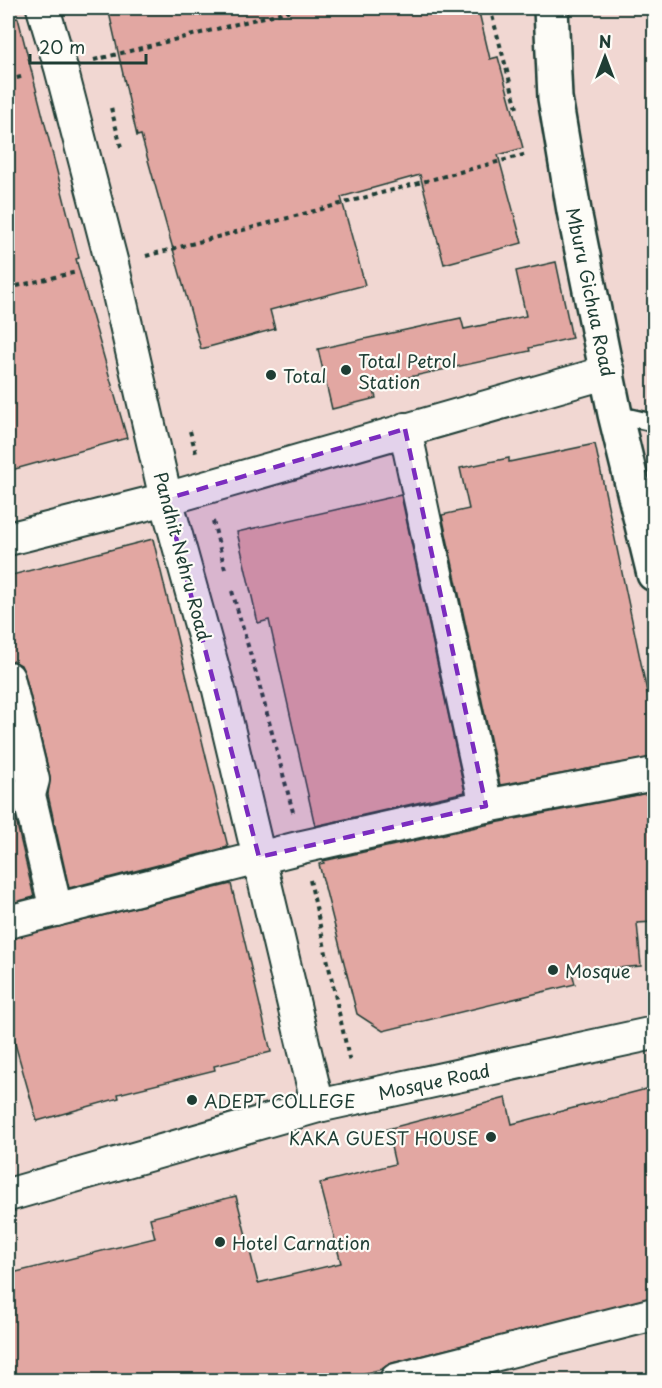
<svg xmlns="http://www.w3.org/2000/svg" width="662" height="1388" viewBox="0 0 662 1388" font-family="'Playpen Sans',sans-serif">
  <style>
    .built { fill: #f1d7d2 }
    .building { fill: #e2a7a2; stroke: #1f3d34; stroke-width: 1.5 }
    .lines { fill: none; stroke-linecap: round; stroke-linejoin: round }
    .service-casing { stroke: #1f3d34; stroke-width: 21 }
    .minor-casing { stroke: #1f3d34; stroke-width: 36 }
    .tertiary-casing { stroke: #1f3d34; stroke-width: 38 }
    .path { stroke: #1f3d34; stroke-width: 4; stroke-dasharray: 4.5 4.5; stroke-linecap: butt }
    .service { stroke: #fdfcf7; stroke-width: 16 }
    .minor { stroke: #fdfcf7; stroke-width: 32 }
    .tertiary { stroke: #fdfcf7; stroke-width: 33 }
    .marked { fill: #7b2cbf; fill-opacity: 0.2; stroke: #7b2cbf; stroke-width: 4.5; stroke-dasharray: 12 8; stroke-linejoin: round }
    .poi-dot { fill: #1f3d34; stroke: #fdfcf7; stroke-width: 2 }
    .labels { text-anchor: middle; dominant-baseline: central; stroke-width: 4.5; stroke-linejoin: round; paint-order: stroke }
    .street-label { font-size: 18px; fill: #1f3d34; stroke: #fdfcf7 }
    .poi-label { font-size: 18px; fill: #1f3d34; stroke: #fdfcf7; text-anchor: start }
  </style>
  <rect width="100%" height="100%" fill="#f8ebe6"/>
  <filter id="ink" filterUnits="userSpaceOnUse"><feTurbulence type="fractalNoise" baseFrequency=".0167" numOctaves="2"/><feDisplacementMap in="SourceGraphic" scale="12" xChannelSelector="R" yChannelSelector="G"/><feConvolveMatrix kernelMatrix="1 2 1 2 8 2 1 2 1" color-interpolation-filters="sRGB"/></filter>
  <g filter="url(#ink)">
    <rect class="built" x="8" y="8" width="646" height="1372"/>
    <g class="building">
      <path d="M 108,8 L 478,8 L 490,59 L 498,57 L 523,148 L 498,155 L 522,243 L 444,264 L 420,175 L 341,197 L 365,285 L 270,310 L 275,329 L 201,349 L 141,135 L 137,136 Z"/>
      <path d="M 18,18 L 79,258 L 76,259 L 127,438 L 8,471 L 8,19 Z"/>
      <path d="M 556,262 L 572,338 L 529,348 L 530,351 L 372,385 L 376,398 L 332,409 L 318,349 L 461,318 L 464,329 L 526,316 L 516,271 Z"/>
      <path d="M 595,444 L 654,725 L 654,757 L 500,785 L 442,515 L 469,509 L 460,468 L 509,458 L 509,462 Z"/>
      <path d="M 401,495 L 465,792 L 315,826 L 269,620 L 258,623 L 237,532 Z"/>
      <path d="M 153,539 L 228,847 L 69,888 L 48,795 L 50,776 L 25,674 L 21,665 L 14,661 L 8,661 L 8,576 Z"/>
      <path d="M 8,752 L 14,780 L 11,799 L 34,897 L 8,904 Z"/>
      <path d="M 648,793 L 654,842 L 654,922 L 637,923 L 641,966 L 572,972 L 575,984 L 383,1031 L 357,1014 L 319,864 L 324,863 L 323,861 L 490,824 Z"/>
      <path d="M 231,884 L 271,1052 L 214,1066 L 215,1070 L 118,1094 L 119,1098 L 37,1121 L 8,1019 L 8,939 Z"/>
      <path d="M 654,1087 L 654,1297 L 392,1363 L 382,1369 L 338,1380 L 12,1380 L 8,1364 L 8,1274 L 155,1238 L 150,1218 L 236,1196 L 258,1283 L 341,1263 L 320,1183 L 395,1164 L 387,1129 L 506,1098 L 512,1124 Z"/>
    </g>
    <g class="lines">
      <defs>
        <path id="service" d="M 615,414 L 654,423"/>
        <g id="minor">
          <path d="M 43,8 L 61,68 L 112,264 L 166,499 L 219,690 L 318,1106"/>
          <path d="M 405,429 L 486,806"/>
          <path d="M 8,539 L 166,499 L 608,372"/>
          <path d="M 8,678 L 33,780 L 29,795 L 56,910"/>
          <path d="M 8,922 L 302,847 L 486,806 L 654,774"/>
          <path d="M 8,1195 L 318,1106 L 654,1033"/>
          <path d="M 396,1380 L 654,1314"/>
        </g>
        <path id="tertiary" d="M 551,8 L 555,98 L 574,211 L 615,414 L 654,574"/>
      </defs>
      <use href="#service" class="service-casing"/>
      <use href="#minor" class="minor-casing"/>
      <use href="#tertiary" class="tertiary-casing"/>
      <g class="path">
        <path d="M 490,8 L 517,108"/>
        <path d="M 94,60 L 300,8"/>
        <path d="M 8,80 L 25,76"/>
        <path d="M 111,108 L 121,147"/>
        <path d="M 146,256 L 527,154"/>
        <path d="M 8,288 L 77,272"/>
        <path d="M 190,431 L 196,453"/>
        <path d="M 213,521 L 225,569"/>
        <path d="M 232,591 L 258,680 L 293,812"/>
        <path d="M 310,880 L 350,1063"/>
      </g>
      <use href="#service" class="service"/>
      <use href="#minor" class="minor"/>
      <use href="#tertiary" class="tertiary"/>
    </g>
  </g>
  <path class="marked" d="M 405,429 L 486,806 L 259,857 L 166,499 Z"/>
  <g class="poi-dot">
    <circle cx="346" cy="370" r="6"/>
    <circle cx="271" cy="375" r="6"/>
    <circle cx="553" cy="970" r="6"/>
    <circle cx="192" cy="1100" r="6"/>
    <circle cx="491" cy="1137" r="6"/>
    <circle cx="220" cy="1242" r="6"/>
  </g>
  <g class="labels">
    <g class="street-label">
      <text transform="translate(591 292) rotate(78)">Mburu Gichua Road</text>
      <text transform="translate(183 556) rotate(75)">Pandhit Nehru Road</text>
      <text transform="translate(434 1081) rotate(-12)">Mosque Road</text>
    </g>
    <g class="poi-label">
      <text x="358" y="360">Total Petrol<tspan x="358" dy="21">Station</tspan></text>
      <text x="283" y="375">Total</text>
      <text x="565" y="970">Mosque</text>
      <text x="204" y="1100">ADEPT COLLEGE</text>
      <text x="479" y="1137" text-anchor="end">KAKA GUEST HOUSE</text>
      <text x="232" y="1242">Hotel Carnation</text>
    </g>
  </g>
  <rect width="662" height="1388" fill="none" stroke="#fdfcf7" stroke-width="30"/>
  <rect x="15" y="15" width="632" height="1358" fill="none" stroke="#1f3d34" stroke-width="2" filter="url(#ink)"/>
  <g transform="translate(605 57)" stroke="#fdfcf7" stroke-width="4.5" paint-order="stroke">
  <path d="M0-4.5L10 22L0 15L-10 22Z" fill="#1f3d34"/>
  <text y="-9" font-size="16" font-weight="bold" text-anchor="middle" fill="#1f3d34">N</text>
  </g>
  <path d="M30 54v9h116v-9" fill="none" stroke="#1f3d34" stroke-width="3"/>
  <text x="39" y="54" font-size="18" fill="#1f3d34" stroke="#fdfcf7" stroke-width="4.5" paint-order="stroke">20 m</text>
</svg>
